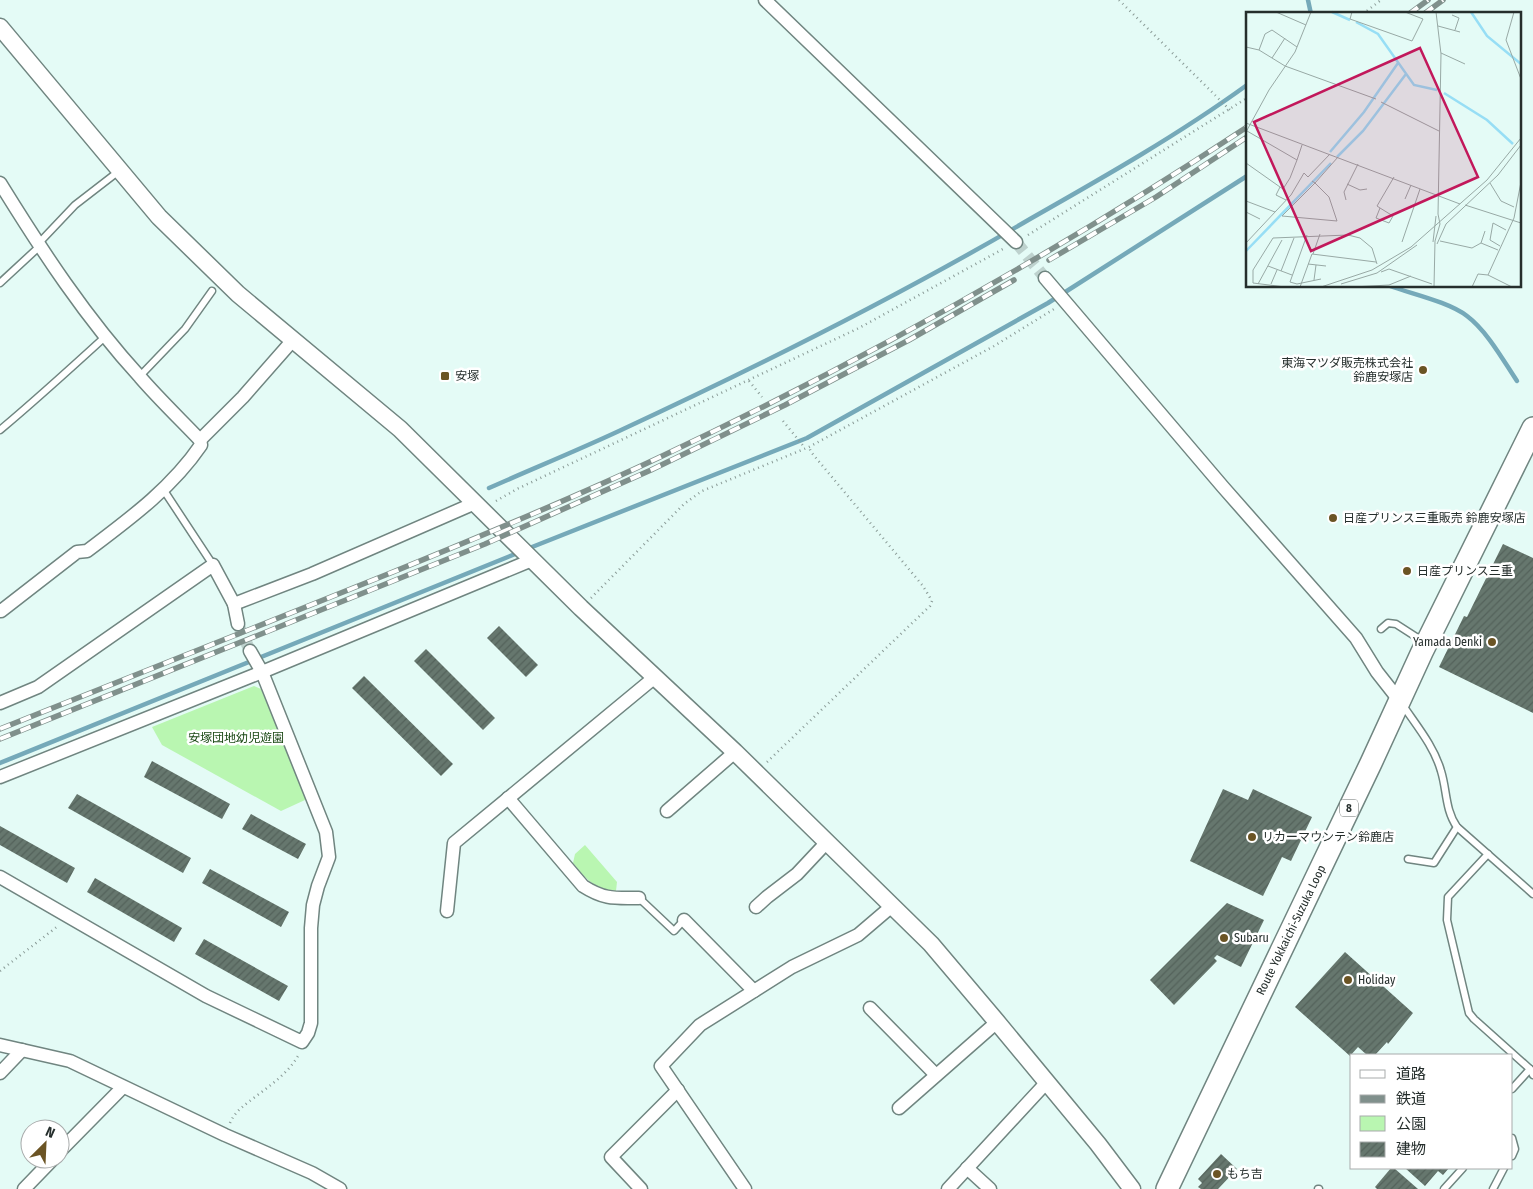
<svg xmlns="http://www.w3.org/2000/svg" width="1533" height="1189" viewBox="0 0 1533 1189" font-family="'Fira Sans Condensed','Noto Sans JP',sans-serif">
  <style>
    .park { fill: #b9f6b1 }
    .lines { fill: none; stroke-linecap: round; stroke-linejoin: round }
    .stream { stroke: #75a9b9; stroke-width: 4.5 }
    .building { fill: url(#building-hatch) }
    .minor-tunnel { stroke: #bed2ce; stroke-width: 12; stroke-dasharray: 12 6; stroke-linecap: butt }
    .service-casing { stroke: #708580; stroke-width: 9 }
    .minor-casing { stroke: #708580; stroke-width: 15 }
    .tertiary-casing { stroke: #708580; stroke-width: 19 }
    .primary-casing { stroke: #708580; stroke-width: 24 }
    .path { stroke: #8a9b97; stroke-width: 2.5; stroke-dasharray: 1 4; stroke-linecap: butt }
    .service { stroke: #fff; stroke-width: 6 }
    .minor { stroke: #fff; stroke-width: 12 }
    .tertiary { stroke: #fff; stroke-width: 16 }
    .primary { stroke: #fff; stroke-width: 21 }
    .rail-casing { stroke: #80908c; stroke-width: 5.5 }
    .rail { stroke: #fff; stroke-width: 4; stroke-dasharray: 11; stroke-linecap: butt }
    .poi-dot { fill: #6b5424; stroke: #fff; stroke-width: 2 }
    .labels { text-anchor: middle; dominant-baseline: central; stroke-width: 5; stroke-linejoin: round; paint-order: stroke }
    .shield { fill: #fff; stroke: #666d6b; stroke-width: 1 }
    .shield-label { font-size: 11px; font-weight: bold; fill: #252e2c }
    .poi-label { font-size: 12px; fill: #252e2c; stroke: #fff; text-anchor: start }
    .park-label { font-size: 12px; fill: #1a4814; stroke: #fff }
    .street-label { font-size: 12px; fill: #252e2c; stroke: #fff }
    .inset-river { fill: none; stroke: #97def5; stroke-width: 2.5 }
    .inset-road { fill: none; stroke: #98a9a5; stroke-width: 1 }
    .view { fill: #c2185b; fill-opacity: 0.15; stroke: #c2185b; stroke-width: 2.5 }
    .inset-edge { fill: none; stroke: #252e2c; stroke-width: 2.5 }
  </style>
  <defs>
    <pattern id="building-hatch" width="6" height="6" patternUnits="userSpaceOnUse" patternTransform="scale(1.25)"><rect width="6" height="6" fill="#66776e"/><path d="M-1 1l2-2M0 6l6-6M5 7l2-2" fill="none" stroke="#54625b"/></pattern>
  </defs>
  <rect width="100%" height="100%" fill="#e4fbf6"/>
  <g class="park">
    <path d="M 254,686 L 261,689 L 306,797 L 305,800 L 281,811 L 162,745 L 152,727 Z"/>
    <path d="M 585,845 L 617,882 L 616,891 C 593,888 587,880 573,863 L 575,854 Z"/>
  </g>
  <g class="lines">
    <g class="stream">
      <path d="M 1308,0 L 1311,14"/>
      <path d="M 1390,286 C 1412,294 1449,302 1467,316 C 1487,331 1503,360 1517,381"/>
      <path d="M 489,488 C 532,469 576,451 619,431 C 759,366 897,297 1030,219 C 1104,177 1178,135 1247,85"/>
      <path d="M 527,549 L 807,438 L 1048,303 L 1247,176"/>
      <path d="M 0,763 L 520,552"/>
    </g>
  </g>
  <g class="building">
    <path d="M 1503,544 L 1533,558 L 1533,713 L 1439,667 L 1464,616 L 1467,617 Z"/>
    <path d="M 499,626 L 538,665 L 526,677 L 487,638 Z"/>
    <path d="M 426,649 L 495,718 L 483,730 L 414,661 Z"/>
    <path d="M 364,676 L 453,764 L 441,776 L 352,688 Z"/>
    <path d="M 152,761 L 230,804 L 222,819 L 144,777 Z"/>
    <path d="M 1223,789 L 1248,800 L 1253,789 L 1312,817 L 1291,861 L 1282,857 L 1263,896 L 1190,861 Z"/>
    <path d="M 77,794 L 191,858 L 183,873 L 68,808 Z"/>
    <path d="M 251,814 L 306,844 L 298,859 L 242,829 Z"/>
    <path d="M 0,826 L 75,868 L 67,883 L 0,845 Z"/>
    <path d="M 210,869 L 289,912 L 281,927 L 202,883 Z"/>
    <path d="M 95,878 L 182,928 L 174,942 L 87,892 Z"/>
    <path d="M 1227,903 L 1264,920 L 1241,967 L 1217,955 L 1214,958 L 1217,961 L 1174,1005 L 1150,980 Z"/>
    <path d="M 204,939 L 288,986 L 279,1001 L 195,954 Z"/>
    <path d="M 1345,952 L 1413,1013 L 1388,1044 L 1387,1042 L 1375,1055 L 1367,1055 L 1358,1047 L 1350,1056 L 1295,1007 Z"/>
    <path d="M 1221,1154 L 1237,1169 L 1218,1189 L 1201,1189 L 1198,1187 L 1202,1183 L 1198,1179 Z"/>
    <path d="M 1391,1168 L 1394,1168 L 1418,1189 L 1377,1189 L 1375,1187 Z"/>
    <path d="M 1405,1168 L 1449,1168 L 1443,1175 L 1438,1171 L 1425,1186 Z"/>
  </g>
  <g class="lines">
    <g class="minor-tunnel">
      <path d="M 1016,242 L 1045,278"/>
      <path d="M 238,624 L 250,651"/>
    </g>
    <defs>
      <g id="service">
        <path d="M 38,244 L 75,205 L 119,171"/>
        <path d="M 0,283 L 40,246"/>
        <path d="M 139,377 L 185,329 L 212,291"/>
        <path d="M 0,430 C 36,400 71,368 106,336"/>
        <path d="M 163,489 L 213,565"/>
        <path d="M 1381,629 L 1388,623 L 1396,624 L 1424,642"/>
        <path d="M 1402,704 C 1416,725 1434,746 1441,771 C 1447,790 1445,810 1457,827 L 1533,894"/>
        <path d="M 1488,854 L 1448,897 L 1447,920 L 1469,1013 L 1474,1019 L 1530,1069 L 1533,1075"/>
        <path d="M 1408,859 L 1434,863 L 1457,827"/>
        <path d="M 639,898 L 674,931 L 684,920"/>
        <path d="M 1512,1089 L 1530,1069"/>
        <path d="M 1512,1138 L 1515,1149 L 1512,1156"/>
        <path d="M 1318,1189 L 1319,1189"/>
        <path d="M 1444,1189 L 1463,1168"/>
        <path d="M 1493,1189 L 1504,1168"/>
      </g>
      <g id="minor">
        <path d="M 765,0 L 1016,242"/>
        <path d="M 0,183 C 42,251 86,318 140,377 C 159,399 180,419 200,440 L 243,397 L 293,340"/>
        <path d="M 1045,278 L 1223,487 L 1356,638 L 1377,672 L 1399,700"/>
        <path d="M 234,604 L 238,624"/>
        <path d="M 0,610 L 1,611 L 77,552 L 87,551 C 128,520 171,489 201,445 L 200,440"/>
        <path d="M 0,703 L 38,687 L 213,565 L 234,604 L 312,574 L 475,503"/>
        <path d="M 0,777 L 262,672 L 532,560"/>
        <path d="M 508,798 L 583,886 C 605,900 615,898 639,898"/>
        <path d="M 667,811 L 735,752"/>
        <path d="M 0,877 L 206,996 L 302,1042 L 308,1033 L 311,1023 L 311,928 L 313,905 L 318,886 L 329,857 L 326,832 L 262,672 L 250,651"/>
        <path d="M 756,907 L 767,897 L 797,874 L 827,842"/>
        <path d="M 447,911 L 454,843 L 655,677"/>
        <path d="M 684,920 L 754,991"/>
        <path d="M 870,1008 L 936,1075"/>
        <path d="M 0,1045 L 70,1061 L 225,1135 L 312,1173 L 340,1189"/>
        <path d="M 0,1073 L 22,1050"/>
        <path d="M 899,1108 L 997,1022"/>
        <path d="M 60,1151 L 123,1087"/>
        <path d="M 967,1168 L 990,1189"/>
        <path d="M 24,1189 L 53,1159"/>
        <path d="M 641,1189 L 611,1157 L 678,1090"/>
        <path d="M 745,1189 L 661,1066 L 700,1025 L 792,967 L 858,935 L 892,906"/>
        <path d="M 948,1189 L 1046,1083"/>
      </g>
      <path id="tertiary" d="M 0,27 L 159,217 L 238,294 L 400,429 L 581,608 L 735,752 L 931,944 L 997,1022 L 1098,1144 L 1132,1189"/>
      <path id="primary" d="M 1167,1189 L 1371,763 L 1422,652 L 1533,428"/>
    </defs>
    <use href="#service" class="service-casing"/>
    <use href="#minor" class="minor-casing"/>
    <use href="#tertiary" class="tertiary-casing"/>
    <use href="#primary" class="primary-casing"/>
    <g class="path">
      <path d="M 1119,0 L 1230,110"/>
      <path d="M 1363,14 L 1381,0"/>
      <path d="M 1028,235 L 1247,98"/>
      <path d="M 749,381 L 762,397"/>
      <path d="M 783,421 L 805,448"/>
      <path d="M 496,501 L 517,489 L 859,328 L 1003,249"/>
      <path d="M 591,598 L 684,504 L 702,491 L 809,447 L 994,346 L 1054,309"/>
      <path d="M 767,762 L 930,606 L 932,601 L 923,586 L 811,452 L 809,447"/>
      <path d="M 0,971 L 58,926"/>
      <path d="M 230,1123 C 235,1111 245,1105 255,1097 C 271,1085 288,1073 298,1056"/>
    </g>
    <use href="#service" class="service"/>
    <use href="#minor" class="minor"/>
    <use href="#tertiary" class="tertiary"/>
    <use href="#primary" class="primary"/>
    <defs>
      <g id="rail">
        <path d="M 1409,14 L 1428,0"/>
        <path d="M 1424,14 L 1443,0"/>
        <path d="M 1049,260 L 1156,197 L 1247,137"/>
        <path d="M 0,729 C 130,677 259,626 388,574 C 479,537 569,500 658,458 C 861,362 1059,251 1247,127"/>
        <path d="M 0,739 L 485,544 L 651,470 L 785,405 L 909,340 L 1014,280"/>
      </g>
    </defs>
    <use href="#rail" class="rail-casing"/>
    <use href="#rail" class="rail"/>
  </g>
  <g class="poi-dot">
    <circle cx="1423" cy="370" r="5"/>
    <rect x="440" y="371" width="10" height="10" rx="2.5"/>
    <circle cx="1333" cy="518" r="5"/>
    <circle cx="1407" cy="571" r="5"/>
    <circle cx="1492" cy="642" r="5"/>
    <circle cx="1252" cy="837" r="5"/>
    <circle cx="1224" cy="938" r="5"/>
    <circle cx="1348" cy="980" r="5"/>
    <circle cx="1217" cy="1174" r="5"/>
  </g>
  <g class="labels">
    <rect class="shield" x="1340" y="799.5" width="18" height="17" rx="4"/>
    <g class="shield-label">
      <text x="1349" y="808">8</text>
    </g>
    <g class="poi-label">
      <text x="1413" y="363" text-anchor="end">東海マツダ販売株式会社<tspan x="1413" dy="14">鈴鹿安塚店</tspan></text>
      <text x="455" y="376">安塚</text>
      <text x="1343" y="518">日産プリンス三重販売 鈴鹿安塚店</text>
      <text x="1417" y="571">日産プリンス三重</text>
      <text x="1482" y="642" text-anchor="end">Yamada Denki</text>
      <text x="1262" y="837">リカーマウンテン鈴鹿店</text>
      <text x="1234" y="938">Subaru</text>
      <text x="1358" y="980">Holiday</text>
      <text x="1227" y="1174">もち吉</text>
    </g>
    <g class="park-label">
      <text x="236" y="738">安塚団地幼児遊園</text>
    </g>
    <g class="street-label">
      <text transform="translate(1291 930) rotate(-64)">Route Yokkaichi-Suzuka Loop</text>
    </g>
  </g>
  <g transform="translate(1246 12)">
    <rect width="275" height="275" fill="#e4fbf6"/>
    <path class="inset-river" d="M 86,0 L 104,8M 225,0 L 241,24 L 275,52M 110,10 L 132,22 L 168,73 L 191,78M 198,81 L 241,108 L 267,132M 84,140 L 118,100 L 152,51M 91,145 L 117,119 L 160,62M 0,239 L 85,151"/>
    <path class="inset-road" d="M 30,0 L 60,13M 106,0 L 104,7 L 166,29 L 177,7 L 159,0M 190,0 L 195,42 L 192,202 L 194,212M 268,0 L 260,28 L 275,67M 206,3 L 213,6 L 209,18M 192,14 L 214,20M 0,35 L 13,38 L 39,54 L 130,87M 13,38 L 19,22 L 26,18 L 51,35M 195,41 L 219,52M 26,46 L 39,26M 135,90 L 193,119M 0,111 L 214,192M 1,119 L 51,148 L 56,133M 0,120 L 23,78 L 49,40 L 65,0M 0,151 L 34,175 L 30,183 L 40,188M 66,169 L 69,171 L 83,185 L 91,209 L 36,204 L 69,171 L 92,145M 244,171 L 255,189 L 268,195M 101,172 L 114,178 L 121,177M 34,175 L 37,177 L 44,166 L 51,148M 159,187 L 165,173M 100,188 L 98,180 L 112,152M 0,189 L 29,200M 219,193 L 275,211M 134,196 L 130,206 L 143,211 L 147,204 L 134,196 L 131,194 L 148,165M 0,200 L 14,207M 61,223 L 44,270 L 51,272 L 75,267M 194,229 L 226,236 L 235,231 L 239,219M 156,230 L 174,177M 187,230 L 190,204M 0,231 L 45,183 L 58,161 L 62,165 L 84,142M 235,231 L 252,238M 191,232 L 200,212 L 252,163 L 275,133M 254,234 L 244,228 L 247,211 L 260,218M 67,242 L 74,222M 62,252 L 80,254M 22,254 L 46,263M 35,259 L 48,226M 135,260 L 143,257 L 186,272M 68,268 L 70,253M 12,272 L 36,228M 25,272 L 31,258M 95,272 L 131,261 L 171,233M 39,275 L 7,271 L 7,258 L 27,226 L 102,223 L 114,226 L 126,236 L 131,252M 54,275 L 66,242 L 130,250M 75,275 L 126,258 L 165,235 L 241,168 L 275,126M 107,275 L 143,273 L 165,264M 188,275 L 189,229 L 194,212M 226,275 L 232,262 L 242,263M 266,275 L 242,263 L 268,206 L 275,170"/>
    <path class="view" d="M 174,36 L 232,165 L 65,239 L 8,110 Z"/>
    <rect width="275" height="275" class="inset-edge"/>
  </g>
  <rect x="1350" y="1054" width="162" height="115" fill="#ffffff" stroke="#a8abab"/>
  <rect x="1360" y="1070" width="25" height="8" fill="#ffffff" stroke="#a8abab"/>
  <text x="1396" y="1079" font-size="15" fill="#252e2c">道路</text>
  <rect x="1360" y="1095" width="25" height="8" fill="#80908c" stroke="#a8abab"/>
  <text x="1396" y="1104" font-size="15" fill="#252e2c">鉄道</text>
  <rect x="1360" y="1116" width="25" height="15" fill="#b9f6b1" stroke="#a8abab"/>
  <text x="1396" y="1129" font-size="15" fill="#252e2c">公園</text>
  <rect x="1360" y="1142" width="25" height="15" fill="url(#building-hatch)" stroke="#a8abab"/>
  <text x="1396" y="1154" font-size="15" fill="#252e2c">建物</text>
  <g transform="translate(45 1144) rotate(24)"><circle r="24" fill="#ffffff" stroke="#a8abab"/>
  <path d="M0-4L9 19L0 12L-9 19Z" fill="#6b5424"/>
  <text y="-8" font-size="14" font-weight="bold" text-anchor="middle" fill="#252e2c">N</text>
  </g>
</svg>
